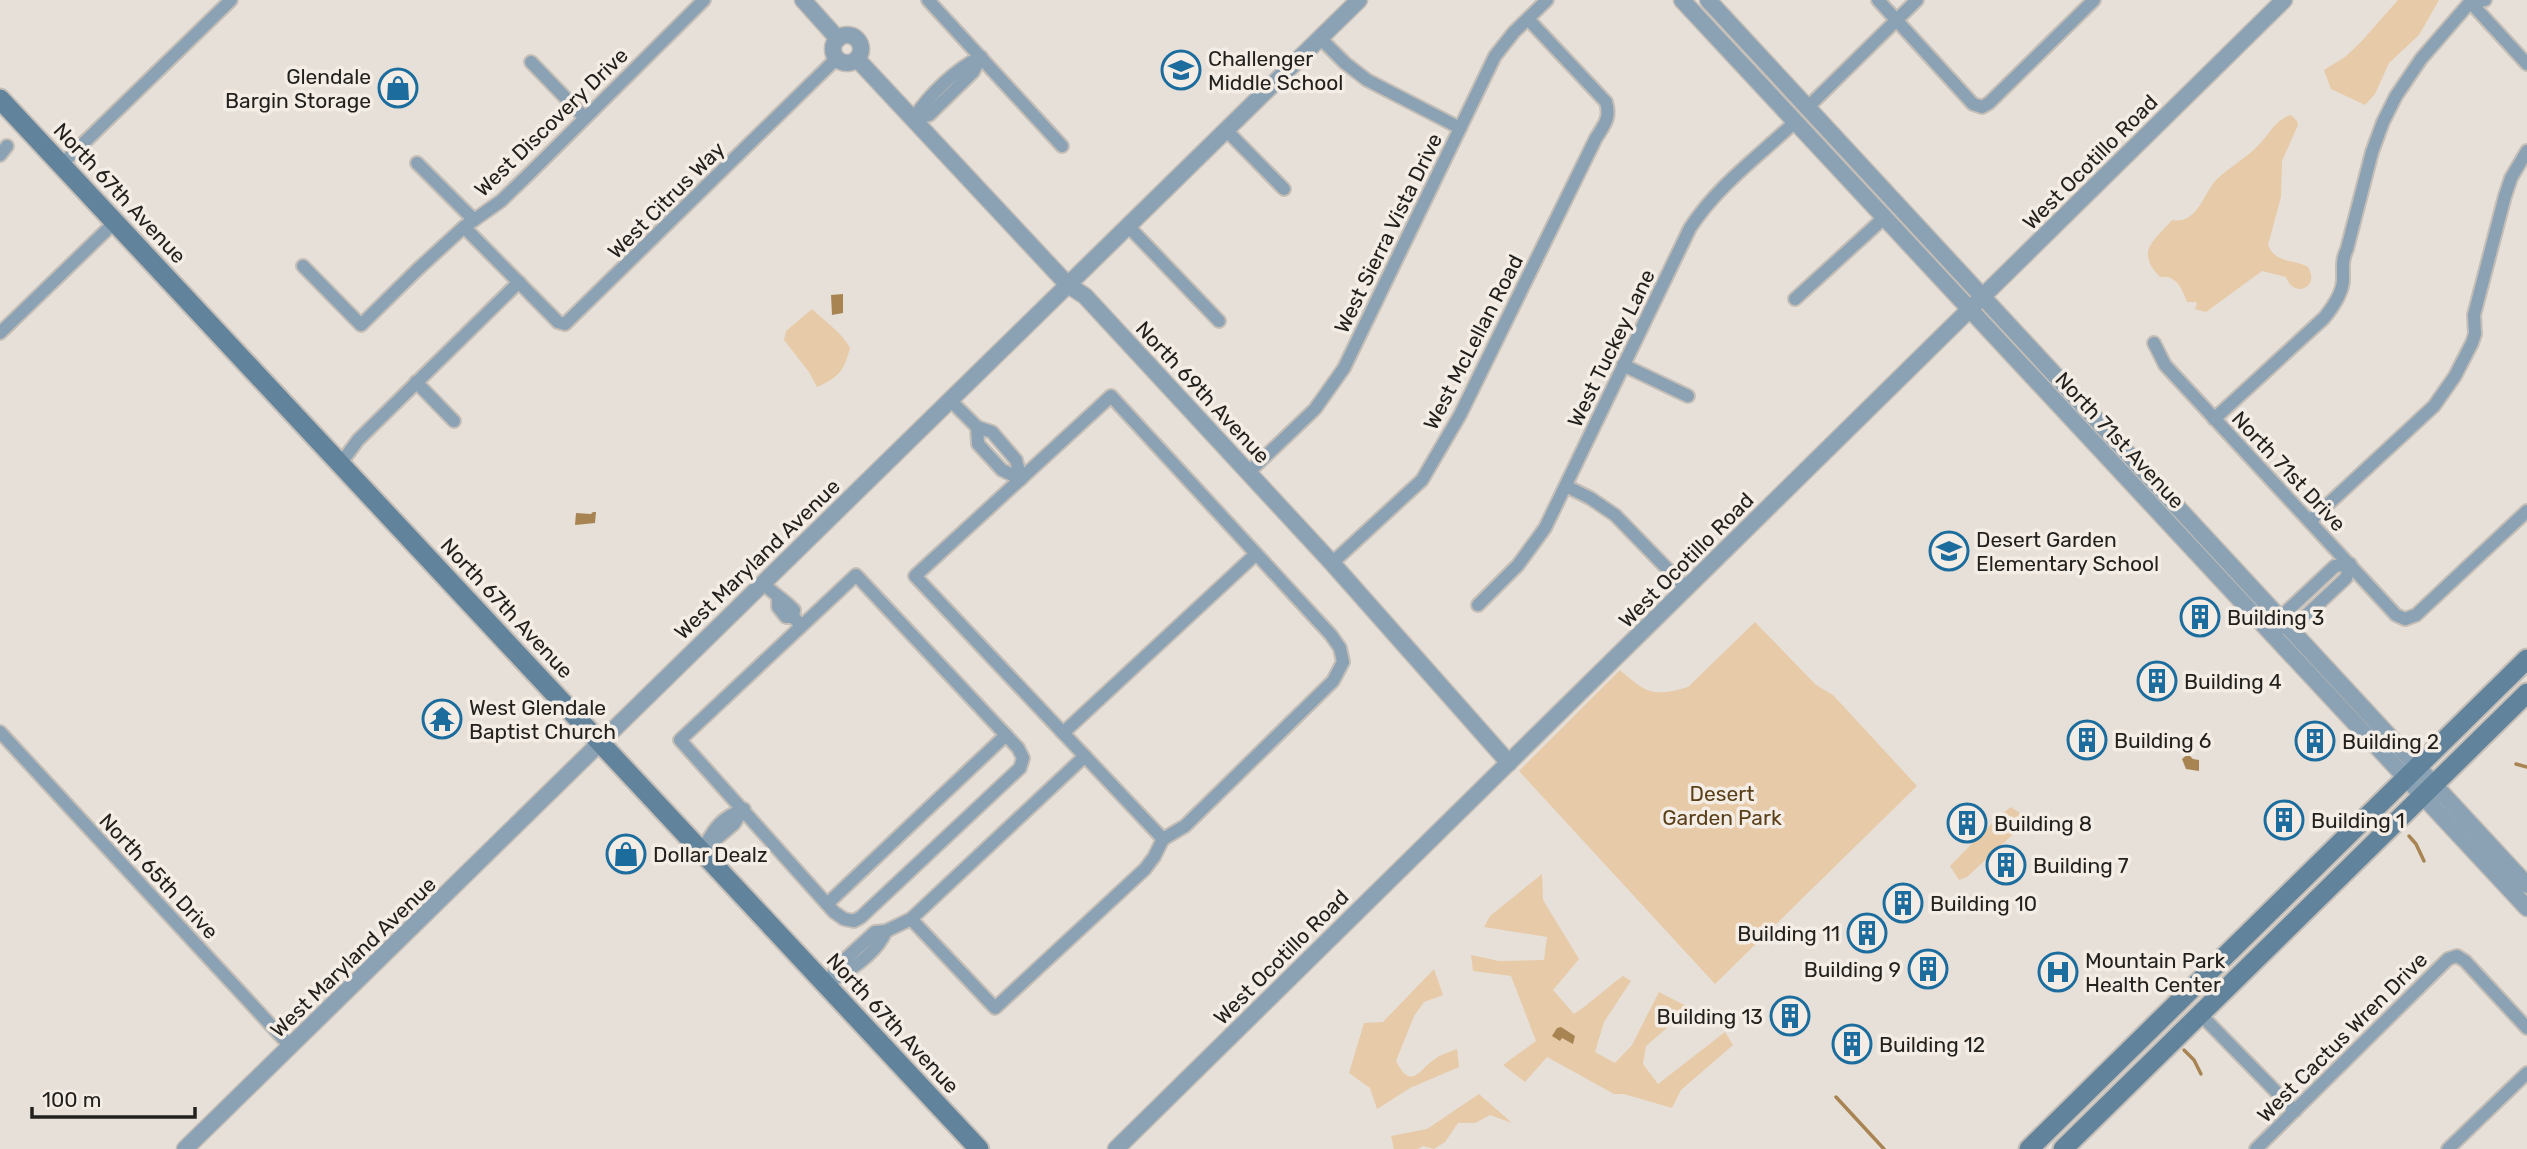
<svg xmlns="http://www.w3.org/2000/svg" width="2527" height="1149" viewBox="0 0 2527 1149" font-family="Rubik,sans-serif">
  <style>
    .green { fill: #e7caa7 }
    .water { fill: #a98453 }
    .lines { fill: none; stroke-linecap: round; stroke-linejoin: round }
    .stream { stroke: #a98453; stroke-width: 3.5 }
    .minor-casing { stroke: #c4beb7; stroke-width: 16 }
    .tertiary-casing { stroke: #c4beb7; stroke-width: 19 }
    .secondary-casing { stroke: #c4beb7; stroke-width: 23 }
    .minor { stroke: #8ba2b4; stroke-width: 12 }
    .tertiary { stroke: #8ba2b4; stroke-width: 16 }
    .secondary { stroke: #61839c; stroke-width: 19 }
    .labels { text-anchor: middle; dominant-baseline: central; stroke-width: 7; stroke-linejoin: round; paint-order: stroke }
    .poi-label { font-size: 21px; fill: #23211e; stroke: #f4ede5; text-anchor: start }
    .street-label { font-size: 21px; fill: #23211e; stroke: #f4ede5 }
    .park-label { font-size: 21px; fill: #5a3f18; stroke: #f4ede5 }
  </style>
  <rect width="100%" height="100%" fill="#e7e0d8"/>
  <g class="green">
    <path d="M 2398,0 L 2439,0 L 2419,35 L 2389,63 L 2375,94 L 2365,105 L 2331,89 L 2324,70 L 2345,57 L 2360,43 Z"/>
    <path d="M 2291,115 L 2297,121 L 2298,125 L 2282,161 L 2281,197 L 2268,245 C 2275,263 2294,260 2307,266 C 2322,286 2294,300 2286,277 L 2262,271 L 2206,312 L 2195,309 L 2197,304 L 2196,302 L 2187,302 C 2182,289 2177,275 2160,277 C 2135,251 2154,241 2172,220 C 2198,225 2203,193 2217,179 C 2232,165 2250,156 2263,140 C 2272,130 2277,119 2291,115 Z"/>
    <path d="M 812,309 C 826,323 841,331 850,348 C 844,371 839,377 817,387 L 809,372 L 784,340 L 786,331 Z"/>
    <path d="M 1755,622 L 1816,685 L 1833,695 L 1917,786 L 1715,984 L 1519,771 L 1620,670 C 1645,692 1652,698 1688,687 Z"/>
    <path d="M 2011,807 L 2021,814 L 2022,826 L 1967,877 L 1959,880 L 1950,866 L 2000,815 Z"/>
    <path d="M 1542,874 L 1543,900 L 1579,959 L 1553,990 L 1574,1014 C 1592,1002 1606,988 1623,976 L 1631,981 L 1604,1022 L 1595,1052 L 1615,1063 L 1632,1045 L 1659,992 L 1690,1008 L 1646,1046 L 1643,1064 L 1658,1084 L 1725,1032 L 1733,1045 L 1681,1090 L 1672,1108 L 1624,1094 L 1614,1094 L 1547,1057 L 1525,1082 L 1503,1065 L 1536,1041 L 1511,976 L 1473,971 L 1471,955 L 1499,961 L 1544,960 L 1547,937 L 1484,927 L 1490,916 Z"/>
    <path d="M 1434,969 L 1443,995 L 1424,1002 L 1414,1016 L 1396,1061 C 1412,1092 1419,1069 1435,1059 C 1441,1054 1450,1052 1457,1049 L 1459,1067 L 1410,1088 L 1377,1109 L 1370,1088 L 1349,1073 L 1364,1023 L 1383,1022 Z"/>
    <path d="M 1479,1094 L 1512,1123 L 1490,1115 L 1475,1123 L 1458,1123 L 1445,1142 L 1434,1149 L 1423,1146 L 1418,1149 L 1394,1149 L 1391,1136 L 1427,1129 Z"/>
  </g>
  <g class="water">
    <path d="M 843,294 L 843,313 L 832,315 L 831,295 Z"/>
    <path d="M 593,512 L 596,512 L 595,523 L 575,525 L 576,513 L 591,514 Z"/>
    <path d="M 2188,754 L 2193,759 L 2199,760 L 2199,771 L 2186,769 L 2182,759 Z"/>
    <path d="M 1561,1027 L 1575,1036 L 1573,1044 L 1562,1038 L 1560,1041 L 1552,1036 L 1557,1028 Z"/>
  </g>
  <g class="lines">
    <g class="stream">
      <path d="M 2516,764 L 2527,767"/>
      <path d="M 2409,836 L 2416,844 L 2424,861"/>
      <path d="M 2184,1050 L 2194,1060 L 2201,1074"/>
      <path d="M 1836,1097 L 1884,1149"/>
    </g>
    <defs>
      <g id="minor">
        <path d="M 928,0 L 1062,146"/>
        <path d="M 1878,0 L 1973,104 L 1982,107 L 1989,103 L 2094,0"/>
        <path d="M 2471,3 L 2527,64"/>
        <path d="M 2471,3 L 2485,0"/>
        <path d="M 1320,38 L 1345,63 L 1367,80 L 1460,128"/>
        <path d="M 531,62 L 585,118"/>
        <path d="M 1808,107 L 1917,0"/>
        <path d="M 913,119 L 929,115 L 973,72 L 981,57"/>
        <path d="M 913,119 C 929,95 955,69 981,57"/>
        <path d="M 1226,130 L 1284,189"/>
        <path d="M 0,155 L 7,146"/>
        <path d="M 417,163 L 474,220"/>
        <path d="M 62,164 L 231,0"/>
        <path d="M 1128,226 L 1219,321"/>
        <path d="M 464,227 L 558,322 L 565,324 L 837,58"/>
        <path d="M 303,266 L 361,325 L 418,269 L 464,227 L 501,201 L 531,172 L 704,0"/>
        <path d="M 1795,299 L 1885,217"/>
        <path d="M 0,333 L 115,222"/>
        <path d="M 2154,343 L 2165,365 L 2396,615 L 2405,619 L 2416,615 L 2527,511"/>
        <path d="M 1623,365 L 1688,396"/>
        <path d="M 416,382 L 454,421"/>
        <path d="M 1111,396 L 1331,635 L 1340,648 L 1343,662 L 1333,681 L 1185,826 L 1163,839 L 915,576 Z"/>
        <path d="M 950,400 L 977,427 L 992,432 L 1016,460 L 1021,479"/>
        <path d="M 2214,419 L 2324,318 C 2333,307 2344,291 2343,277 C 2343,265 2342,260 2347,249 L 2372,152 L 2383,122 L 2396,96 L 2421,59 L 2472,0"/>
        <path d="M 977,427 L 978,444 L 1002,470 L 1021,479"/>
        <path d="M 341,463 L 358,440 L 519,282"/>
        <path d="M 1249,472 L 1315,409 L 1344,368 L 1495,56 L 1514,32 L 1547,0"/>
        <path d="M 1566,486 L 1590,498 L 1615,515 L 1686,588"/>
        <path d="M 2310,521 L 2434,406 L 2455,376 L 2472,343 L 2475,334 L 2474,315 L 2505,196 L 2511,178 L 2527,151"/>
        <path d="M 1332,563 L 1422,480 L 1460,415 L 1596,138 C 1604,125 1611,118 1606,102 L 1528,19"/>
        <path d="M 856,575 L 1018,748 L 1023,758 L 1020,768 L 861,917 L 854,921 L 844,919 L 834,912 L 680,740 Z"/>
        <path d="M 763,583 C 773,594 784,599 794,610 L 793,617"/>
        <path d="M 778,599 L 778,607 L 786,617 L 793,617 L 798,622"/>
        <path d="M 1478,605 L 1518,565 L 1545,528 L 1690,228 C 1718,185 1759,156 1796,121"/>
        <path d="M 2287,623 L 2288,610 L 2335,566 L 2350,564"/>
        <path d="M 2282,628 L 2287,623 L 2299,622 L 2346,578 L 2350,564"/>
        <path d="M 0,732 L 291,1047"/>
        <path d="M 1063,733 L 1256,554"/>
        <path d="M 708,846 L 734,824 L 743,809"/>
        <path d="M 702,850 C 715,828 719,819 744,809"/>
        <path d="M 827,904 L 1006,735"/>
        <path d="M 911,919 L 995,1008 L 1145,869 L 1154,857 L 1163,839"/>
        <path d="M 831,981 C 851,970 877,953 886,931"/>
        <path d="M 826,984 L 842,962 L 875,932 L 886,931 L 911,919 L 1085,756"/>
        <path d="M 2200,1014 L 2295,1111"/>
        <path d="M 2256,1149 L 2448,959 L 2457,956 L 2465,961 L 2527,1028"/>
        <path d="M 2448,1149 L 2527,1073"/>
      </g>
      <g id="tertiary">
        <path d="M 803,0 L 838,39"/>
        <path d="M 1682,0 L 2527,908"/>
        <path d="M 1708,0 L 2527,885"/>
        <circle cx="847" cy="49" r="14"/>
        <path d="M 857,59 L 1068,285 L 1085,296 L 1332,563 L 1509,763"/>
        <path d="M 185,1149 L 1359,0"/>
        <path d="M 1116,1149 L 2284,0"/>
      </g>
      <g id="secondary">
        <path d="M 0,99 L 979,1149"/>
        <path d="M 2029,1149 L 2527,659"/>
        <path d="M 2063,1149 L 2527,693"/>
      </g>
    </defs>
    <use href="#minor" class="minor-casing"/>
    <use href="#tertiary" class="tertiary-casing"/>
    <use href="#secondary" class="secondary-casing"/>
    <use href="#minor" class="minor"/>
    <use href="#tertiary" class="tertiary"/>
    <use href="#secondary" class="secondary"/>
  </g>
  <defs>
    <symbol id="school-ring" viewBox="-11 -11 22 22"><circle r="9.5" fill="#f4ede5" stroke="#1c6d9e" stroke-width="1.5"/><path d="M0-5L7-2L0 1L-7-2ZM-4 1L0 2.5L4 1V4Q0 6-4 4Z" fill="#1c6d9e"/></symbol>
    <symbol id="shop-ring" viewBox="-11 -11 22 22"><circle r="9.5" fill="#f4ede5" stroke="#1c6d9e" stroke-width="1.5"/><path d="M-5-2.5h2.3a2.7 3.5 0 0 1 5.4 0H5L5.5 6h-11ZM-1.5-2.5h3a1.5 2.3 0 0 0-3 0Z" fill="#1c6d9e"/></symbol>
    <symbol id="building-ring" viewBox="-11 -11 22 22"><circle r="9.5" fill="#f4ede5" stroke="#1c6d9e" stroke-width="1.5"/><path d="M-4-6H4V6H1V3H-1V6H-4ZM-2.5-4.3h1.7v1.8h-1.7ZM.8-4.3h1.7v1.8H.8ZM-2.5-1h1.7V.8h-1.7ZM.8-1h1.7V.8H.8Z" fill="#1c6d9e"/></symbol>
    <symbol id="temple-ring" viewBox="-11 -11 22 22"><circle r="9.5" fill="#f4ede5" stroke="#1c6d9e" stroke-width="1.5"/><path d="M0-6L5-2H3V0L6.5 2.5H4V6H1.5V3h-3V6H-4V2.5H-6.5L-3 0V-2H-5Z" fill="#1c6d9e"/></symbol>
    <symbol id="hospital-ring" viewBox="-11 -11 22 22"><circle r="9.5" fill="#f4ede5" stroke="#1c6d9e" stroke-width="1.5"/><path d="M-5-5h3v3.5h4V-5h3V5h-3V1.5h-4V5h-3Z" fill="#1c6d9e"/></symbol>
  </defs>
  <g fill-rule="evenodd">
    <use href="#school-ring" x="1159" y="48" width="44" height="44"/>
    <use href="#shop-ring" x="376" y="66" width="44" height="44"/>
    <use href="#school-ring" x="1927" y="529" width="44" height="44"/>
    <use href="#building-ring" x="2178" y="595" width="44" height="44"/>
    <use href="#building-ring" x="2135" y="659" width="44" height="44"/>
    <use href="#temple-ring" x="420" y="697" width="44" height="44"/>
    <use href="#building-ring" x="2065" y="718" width="44" height="44"/>
    <use href="#building-ring" x="2293" y="719" width="44" height="44"/>
    <use href="#building-ring" x="2262" y="798" width="44" height="44"/>
    <use href="#building-ring" x="1945" y="801" width="44" height="44"/>
    <use href="#shop-ring" x="604" y="832" width="44" height="44"/>
    <use href="#building-ring" x="1984" y="843" width="44" height="44"/>
    <use href="#building-ring" x="1881" y="881" width="44" height="44"/>
    <use href="#building-ring" x="1845" y="911" width="44" height="44"/>
    <use href="#building-ring" x="1906" y="947" width="44" height="44"/>
    <use href="#hospital-ring" x="2036" y="950" width="44" height="44"/>
    <use href="#building-ring" x="1768" y="994" width="44" height="44"/>
    <use href="#building-ring" x="1830" y="1022" width="44" height="44"/>
  </g>
  <g class="labels">
    <g class="poi-label">
      <text x="1208" y="58">Challenger<tspan x="1208" dy="24">Middle School</tspan></text>
      <text x="371" y="76" text-anchor="end">Glendale<tspan x="371" dy="24">Bargin Storage</tspan></text>
      <text x="1976" y="539">Desert Garden<tspan x="1976" dy="24">Elementary School</tspan></text>
      <text x="2227" y="617">Building 3</text>
      <text x="2184" y="681">Building 4</text>
      <text x="469" y="707">West Glendale<tspan x="469" dy="24">Baptist Church</tspan></text>
      <text x="2114" y="740">Building 6</text>
      <text x="2342" y="741">Building 2</text>
      <text x="2311" y="820">Building 1</text>
      <text x="1994" y="823">Building 8</text>
      <text x="653" y="854">Dollar Dealz</text>
      <text x="2033" y="865">Building 7</text>
      <text x="1930" y="903">Building 10</text>
      <text x="1840" y="933" text-anchor="end">Building 11</text>
      <text x="2085" y="960">Mountain Park<tspan x="2085" dy="24">Health Center</tspan></text>
      <text x="1901" y="969" text-anchor="end">Building 9</text>
      <text x="1763" y="1016" text-anchor="end">Building 13</text>
      <text x="1879" y="1044">Building 12</text>
    </g>
    <g class="street-label">
      <text transform="translate(551 122) rotate(-44)">West Discovery Drive</text>
      <text transform="translate(2090 162) rotate(-45)">West Ocotillo Road</text>
      <text transform="translate(120 193) rotate(47)">North 67th Avenue</text>
      <text transform="translate(666 200) rotate(-45)">West Citrus Way</text>
      <text transform="translate(1388 233) rotate(-64)">West Sierra Vista Drive</text>
      <text transform="translate(1473 342) rotate(-63)">West McLellan Road</text>
      <text transform="translate(1611 348) rotate(-64)">West Tuckey Lane</text>
      <text transform="translate(1203 392) rotate(47)">North 69th Avenue</text>
      <text transform="translate(2120 440) rotate(47)">North 71st Avenue</text>
      <text transform="translate(2289 471) rotate(47)">North 71st Drive</text>
      <text transform="translate(757 559) rotate(-44)">West Maryland Avenue</text>
      <text transform="translate(1686 560) rotate(-45)">West Ocotillo Road</text>
      <text transform="translate(507 608) rotate(47)">North 67th Avenue</text>
      <text transform="translate(159 876) rotate(47)">North 65th Drive</text>
      <text transform="translate(353 957) rotate(-44)">West Maryland Avenue</text>
      <text transform="translate(1281 957) rotate(-45)">West Ocotillo Road</text>
      <text transform="translate(893 1023) rotate(47)">North 67th Avenue</text>
      <text transform="translate(2342 1037) rotate(-45)">West Cactus Wren Drive</text>
    </g>
    <g class="park-label">
      <text x="1722" y="793">Desert<tspan x="1722" dy="24">Garden Park</tspan></text>
    </g>
  </g>
  <path d="M32 1107v10h163v-10" fill="none" stroke="#23211e" stroke-width="3.5"/>
  <text x="42" y="1107" font-size="21" fill="#23211e" stroke="#f4ede5" stroke-width="5" paint-order="stroke">100 m</text>
</svg>
